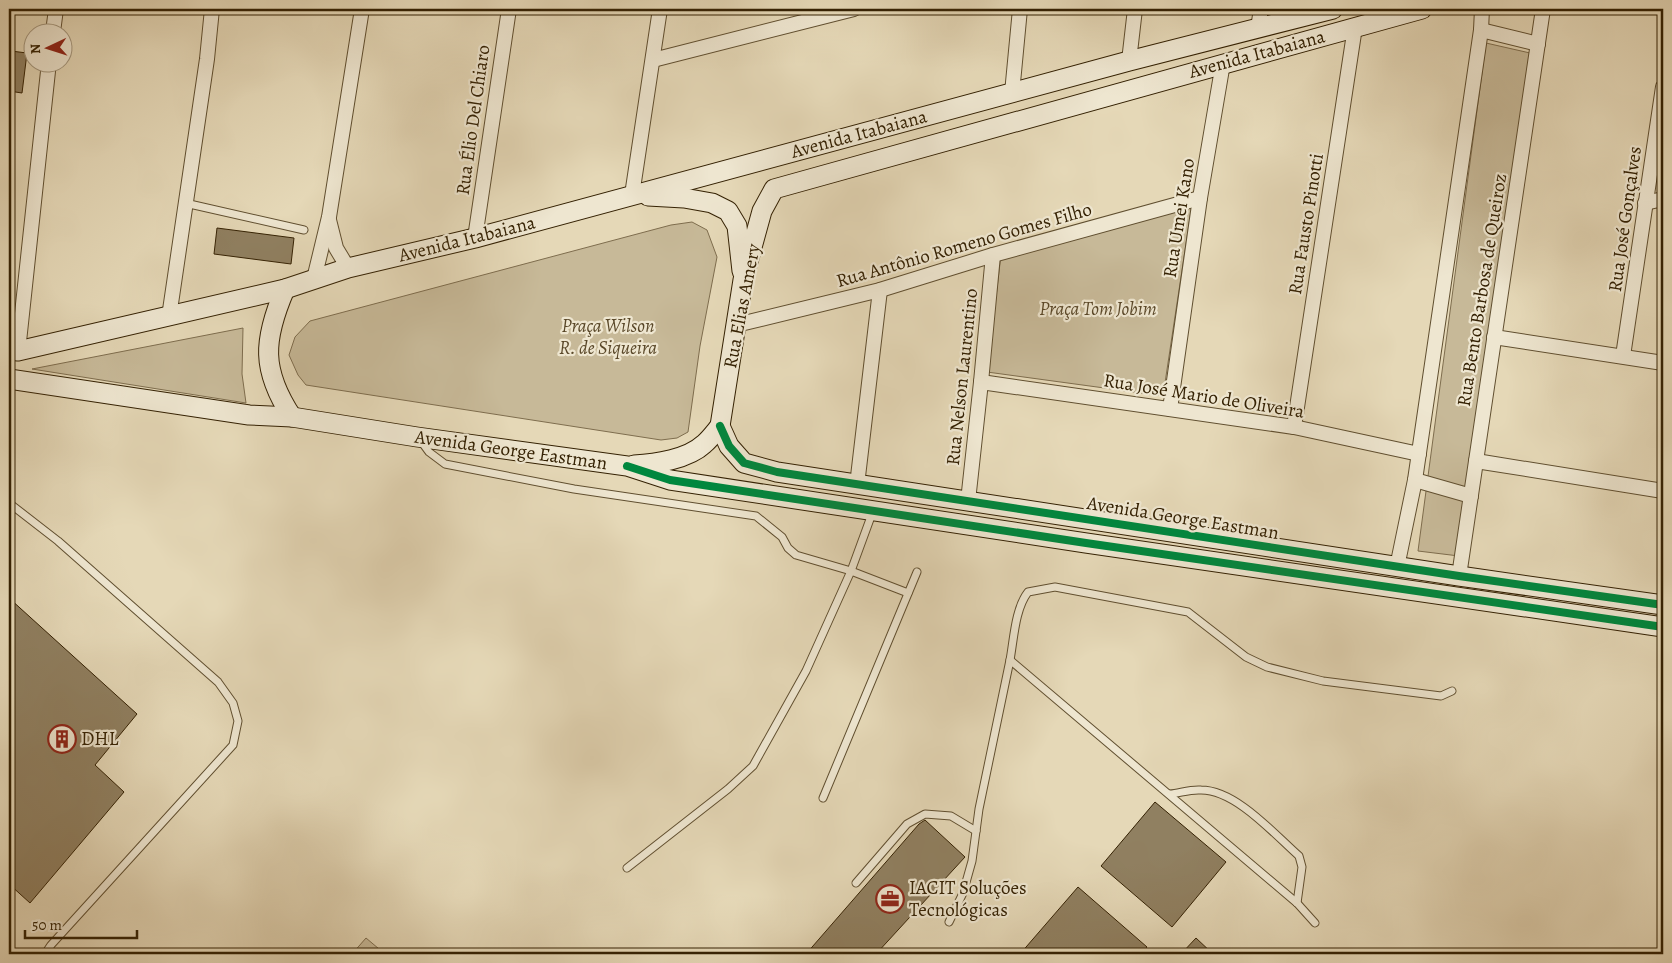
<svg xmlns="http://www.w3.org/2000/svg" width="1672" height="963" viewBox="0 0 1672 963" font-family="Alegreya,serif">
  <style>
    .green { fill: #c7b998; stroke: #7e6d4e }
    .building { fill: #908061; stroke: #342103 }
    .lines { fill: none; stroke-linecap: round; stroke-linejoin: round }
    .lane-casing { stroke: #604f30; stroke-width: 9 }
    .street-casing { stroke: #604f30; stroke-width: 16 }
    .secondary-casing { stroke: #342103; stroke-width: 21 }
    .lane { stroke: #eee6d0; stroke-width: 7 }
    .street { stroke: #eee6d0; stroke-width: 14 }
    .secondary { stroke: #eee6d0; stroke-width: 19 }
    .cycleway-casing { stroke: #eee6d0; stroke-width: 11 }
    .cycleway { stroke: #00873e; stroke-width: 8 }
    .labels { text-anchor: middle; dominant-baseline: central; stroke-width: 4.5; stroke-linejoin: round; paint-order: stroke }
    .street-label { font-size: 19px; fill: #342103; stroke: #eee6d0 }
    .park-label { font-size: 19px; font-style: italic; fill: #594728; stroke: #eee6d0 }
    .poi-label { font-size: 19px; fill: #342103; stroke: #eee6d0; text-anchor: start }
  </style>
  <rect width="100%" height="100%" fill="#e5d8b7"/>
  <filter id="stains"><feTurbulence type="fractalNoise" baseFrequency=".004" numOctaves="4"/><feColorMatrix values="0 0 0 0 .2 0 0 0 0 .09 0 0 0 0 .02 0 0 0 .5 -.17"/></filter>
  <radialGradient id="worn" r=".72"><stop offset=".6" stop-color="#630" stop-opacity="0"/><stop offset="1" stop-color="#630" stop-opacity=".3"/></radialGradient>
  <g class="green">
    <path d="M 1486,43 L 1530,53 L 1459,556 L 1418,551 Z"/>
    <path d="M 1192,204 L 1163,396 L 987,372 L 1001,255 Z"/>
    <path d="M 692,222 L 707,230 L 717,257 L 700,346 L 688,432 L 677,438 L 661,440 L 306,385 L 298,375 L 289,355 L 295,337 L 310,321 L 671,225 Z"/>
    <path d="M 243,328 L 242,374 L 246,403 L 32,369 Z"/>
    <path d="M 366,938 L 385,954 L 352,954 Z"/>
  </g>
  <g class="building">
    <path d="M 11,51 L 27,53 L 22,93 L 9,91 Z"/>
    <path d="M 217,228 L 294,238 L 291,264 L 214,254 Z"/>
    <path d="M 9,598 L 137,714 L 95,765 L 124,792 L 30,903 L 9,884 Z"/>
    <path d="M 1155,802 L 1226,862 L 1172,927 L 1101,866 Z"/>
    <path d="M 925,820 L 965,857 L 876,954 L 806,954 L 919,824 Z"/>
    <path d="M 1078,887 L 1147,947 L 1141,954 L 1020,954 Z"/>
    <path d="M 1196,938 L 1213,954 L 1181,954 Z"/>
  </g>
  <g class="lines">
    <defs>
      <g id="lane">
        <path d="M 185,203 L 304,230"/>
        <path d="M 421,441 L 429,452 L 445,464 L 574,489 L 756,516 L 782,537 L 788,548 L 796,555 L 851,571 L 908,593"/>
        <path d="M 9,503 L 58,541 L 218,682 L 233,703 L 238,721 L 233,745 L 51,945 L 45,954"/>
        <path d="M 1010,660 C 1014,638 1015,609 1028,592 L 1055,587 L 1188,612 L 1246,657 L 1267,667 L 1323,681 L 1441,696 L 1452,691"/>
        <path d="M 1170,794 C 1180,793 1191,789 1201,790 C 1236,790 1274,834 1299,856 L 1302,867 L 1297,903"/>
        <path d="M 823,798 L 917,572"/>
        <path d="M 627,868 L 728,789 L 753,766 L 806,671 L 851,571 L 873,511"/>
        <path d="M 856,883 L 907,824 L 925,814 L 951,816 L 976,831"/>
        <path d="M 949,922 L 963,893 L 972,861 L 979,809 L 1010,660 L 1297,903 L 1315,923"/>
      </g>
      <g id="street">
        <path d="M 1258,28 L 1261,9"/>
        <path d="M 1481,30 L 1538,44"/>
        <path d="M 53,32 L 56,9"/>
        <path d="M 653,60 L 854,9"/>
        <path d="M 1129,61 L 1135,9"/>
        <path d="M 1012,93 L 1020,9"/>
        <path d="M 632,195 L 660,9"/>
        <path d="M 1645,203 L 1663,199"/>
        <path d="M 329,220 L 336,248 L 348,268"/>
        <path d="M 475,238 L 509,9"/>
        <path d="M 314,279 L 329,217 L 362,9"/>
        <path d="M 169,317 L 207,59 L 212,9"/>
        <path d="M 736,325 L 880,290 L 993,255 L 1200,198"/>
        <path d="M 1494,337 L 1663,363"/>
        <path d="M 18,351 L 49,62"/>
        <path d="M 1623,356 L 1663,87"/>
        <path d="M 981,382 L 1294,427 L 1419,454"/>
        <path d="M 1170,409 L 1200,198 L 1223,63"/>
        <path d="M 1294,427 L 1355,27"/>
        <path d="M 1476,461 L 1663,491"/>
        <path d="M 1415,480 L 1471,496"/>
        <path d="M 857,485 L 880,290"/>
        <path d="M 968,501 L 981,382 L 993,255"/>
        <path d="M 1397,567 L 1415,480 L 1481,30 L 1482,9"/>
        <path d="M 1459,576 L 1543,9"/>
      </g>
      <g id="secondary">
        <path d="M 648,196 L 684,198 L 712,203 L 728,211 L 737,226 L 742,271"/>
        <path d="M 285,289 C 263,340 261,370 292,417"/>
        <path d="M 9,350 L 18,351 L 285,289 L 348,268 L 475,238 L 1129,61 L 1333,9"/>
        <path d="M 9,379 L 249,415 L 292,417 L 417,437 L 627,466 L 670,480 L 1086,543 L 1663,627"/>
        <path d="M 720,426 L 729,446 L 744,463 L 777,472 L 1459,576 L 1663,605"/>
        <path d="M 720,426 L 743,280 L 762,211 L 774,189 L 1422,9"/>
        <path d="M 634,465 C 656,464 688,459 704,444 C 710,439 715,432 720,426"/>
      </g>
    </defs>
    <use href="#lane" class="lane-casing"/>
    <use href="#street" class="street-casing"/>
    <use href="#secondary" class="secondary-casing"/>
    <use href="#lane" class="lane"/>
    <use href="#street" class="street"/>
    <use href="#secondary" class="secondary"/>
    <defs>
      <g id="cycleway">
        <path d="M 720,426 L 729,446 L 744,463 L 777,472 L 1459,576 L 1663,605"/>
        <path d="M 627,466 L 670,480 L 1086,543 L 1663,627"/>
      </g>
    </defs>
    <use href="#cycleway" class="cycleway-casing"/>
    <use href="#cycleway" class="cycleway"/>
  </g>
  <defs>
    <symbol id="building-ring" viewBox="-11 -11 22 22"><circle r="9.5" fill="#eee6d0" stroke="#8f2418" stroke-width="1.5"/><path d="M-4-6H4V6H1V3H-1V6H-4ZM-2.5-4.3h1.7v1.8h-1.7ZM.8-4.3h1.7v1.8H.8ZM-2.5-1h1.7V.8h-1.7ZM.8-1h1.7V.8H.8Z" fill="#8f2418"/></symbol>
    <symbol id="office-ring" viewBox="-11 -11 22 22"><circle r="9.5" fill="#eee6d0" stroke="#8f2418" stroke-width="1.5"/><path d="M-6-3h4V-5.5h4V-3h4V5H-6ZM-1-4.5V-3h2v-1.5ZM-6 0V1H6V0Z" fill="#8f2418"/></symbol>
  </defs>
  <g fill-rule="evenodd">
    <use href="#building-ring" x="46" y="723" width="32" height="32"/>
    <use href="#office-ring" x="874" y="883" width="32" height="32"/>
  </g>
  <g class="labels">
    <g class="street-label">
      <text transform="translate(1257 54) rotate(-15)">Avenida Itabaiana</text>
      <text transform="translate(473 120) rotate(-82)">Rua Élio Del Chiaro</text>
      <text transform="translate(859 134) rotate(-15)">Avenida Itabaiana</text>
      <text transform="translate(1179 218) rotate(-81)">Rua Umei Kano</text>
      <text transform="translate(1625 219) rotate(-82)">Rua José Gonçalves</text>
      <text transform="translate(1306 224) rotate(-81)">Rua Fausto Pinotti</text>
      <text transform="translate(467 239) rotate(-14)">Avenida Itabaiana</text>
      <text transform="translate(964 245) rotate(-16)">Rua Antônio Romeno Gomes Filho</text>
      <text transform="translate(1482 290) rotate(-81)">Rua Bento Barbosa de Queiroz</text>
      <text transform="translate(742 306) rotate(-79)">Rua Elias Amery</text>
      <text transform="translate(962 377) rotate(-84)">Rua Nelson Laurentino</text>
      <text transform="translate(1204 396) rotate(9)">Rua José Mario de Oliveira</text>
      <text transform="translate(511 450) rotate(8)">Avenida George Eastman</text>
      <text transform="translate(1183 518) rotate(9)">Avenida George Eastman</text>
    </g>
    <g class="park-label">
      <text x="1098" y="309">Praça Tom Jobim</text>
      <text x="608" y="326">Praça Wilson<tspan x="608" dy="22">R. de Siqueira</tspan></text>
    </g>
    <g class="poi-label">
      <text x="81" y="739">DHL</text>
      <text x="909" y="888">IACIT Soluções<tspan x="909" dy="22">Tecnológicas</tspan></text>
    </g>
  </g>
  <rect width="1672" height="963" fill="none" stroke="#e5d8b7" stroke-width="30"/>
  <rect x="10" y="10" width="1652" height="943" fill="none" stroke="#342103" stroke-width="2.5"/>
  <rect x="15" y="15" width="1642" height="933" fill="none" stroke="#342103"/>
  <g transform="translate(48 48) rotate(266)"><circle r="24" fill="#eee6d0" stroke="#a4977e"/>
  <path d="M0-4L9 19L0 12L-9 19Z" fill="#8f2418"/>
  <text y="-8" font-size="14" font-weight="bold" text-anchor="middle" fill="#342103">N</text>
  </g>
  <path d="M25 930v8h112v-8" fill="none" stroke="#342103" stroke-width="2.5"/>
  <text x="32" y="930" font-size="15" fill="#342103" stroke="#eee6d0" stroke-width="4" paint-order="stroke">50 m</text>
  <rect width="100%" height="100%" filter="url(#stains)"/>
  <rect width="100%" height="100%" fill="url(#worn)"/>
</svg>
